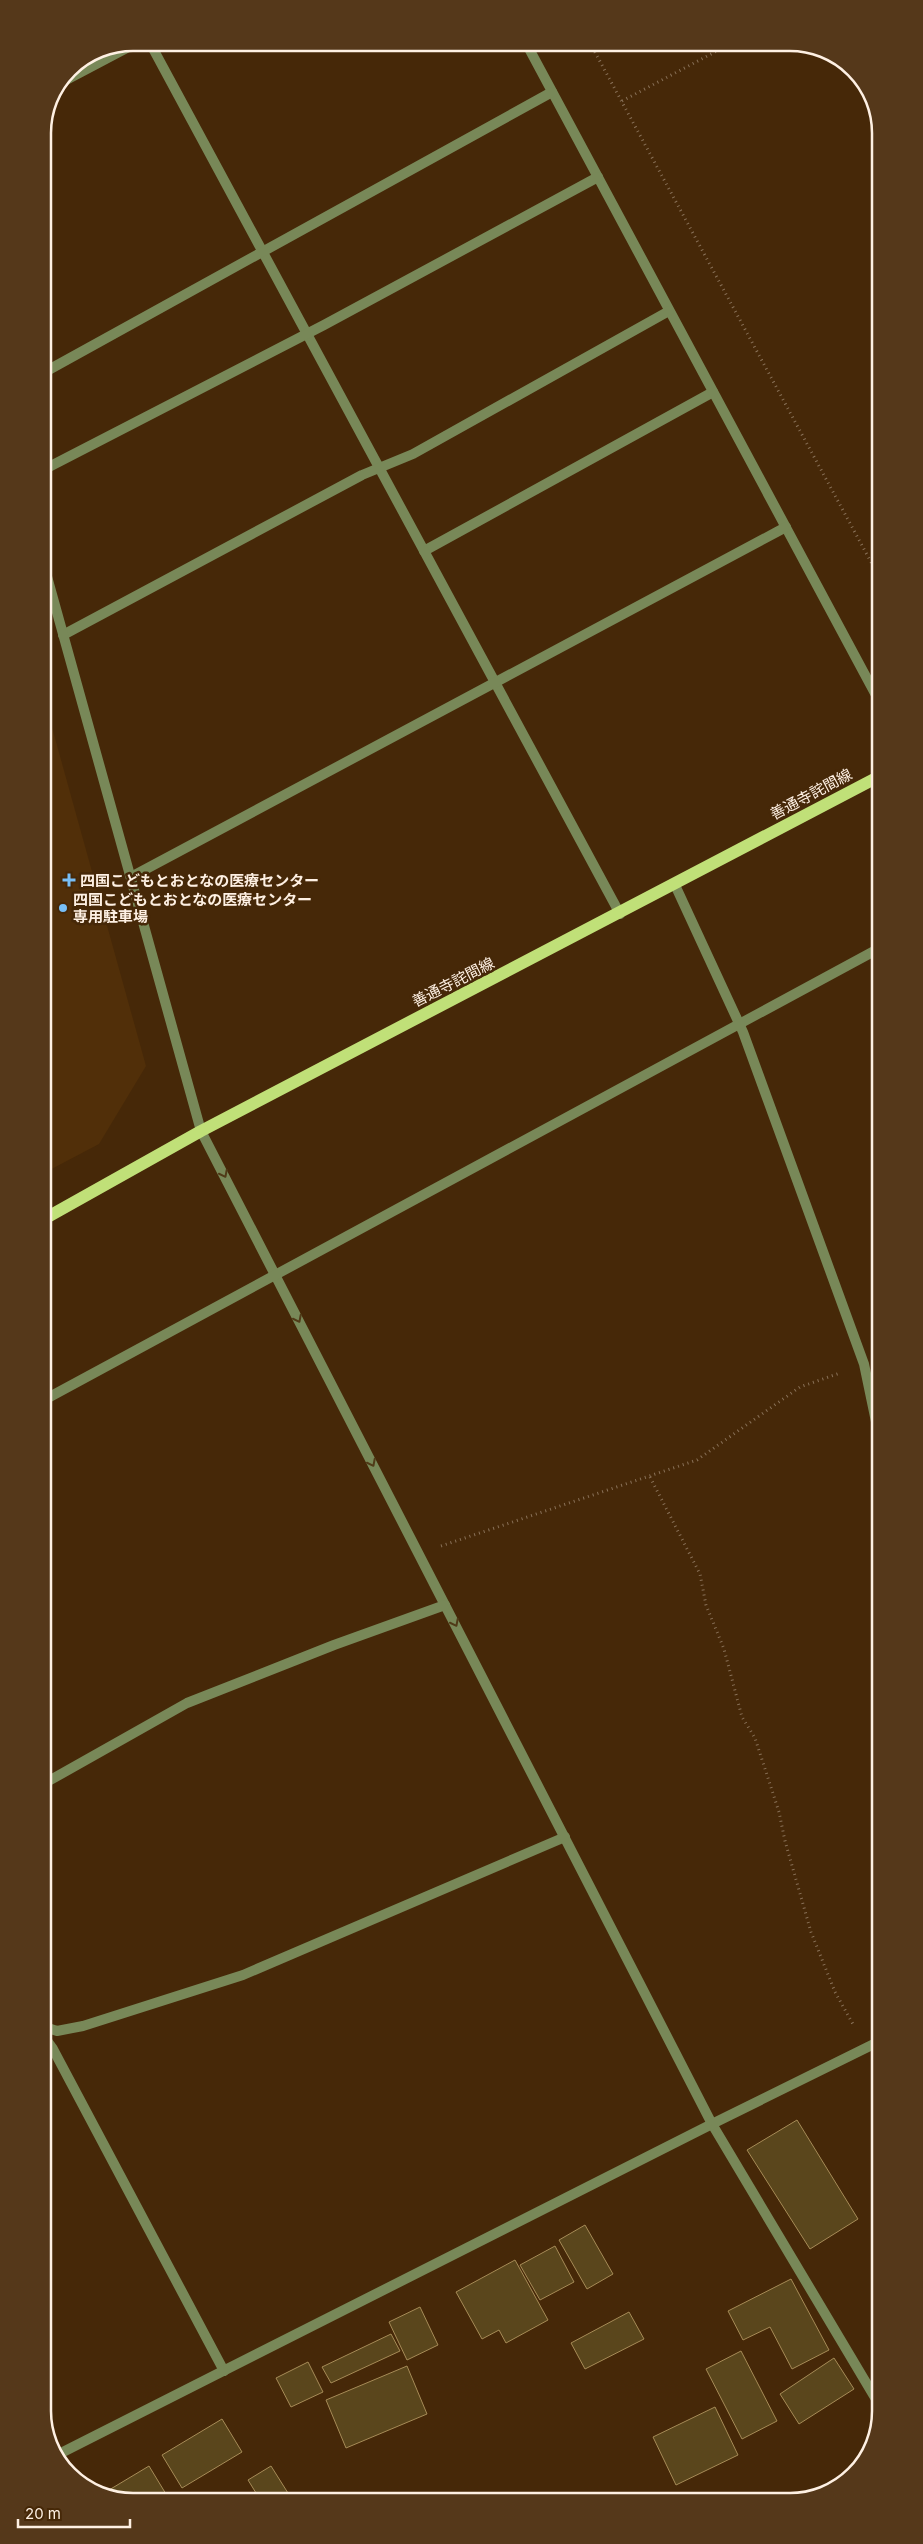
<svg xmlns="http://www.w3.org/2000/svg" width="923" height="2544" viewBox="0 0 923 2544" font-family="Inter,'Noto Sans JP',sans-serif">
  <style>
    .built { fill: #512f09 }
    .building { fill: #5a461c; stroke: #a68b57 }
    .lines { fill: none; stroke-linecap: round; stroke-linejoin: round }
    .path { stroke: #897158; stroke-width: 3; stroke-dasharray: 1 4; stroke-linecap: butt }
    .service { stroke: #788858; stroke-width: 10 }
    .minor { stroke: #788858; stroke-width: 10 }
    .tertiary { stroke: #788858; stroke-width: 10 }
    .primary { stroke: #c0e078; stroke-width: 12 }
    .oneway { stroke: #503b18 }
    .poi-dot { fill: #78bff7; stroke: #462808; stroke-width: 2 }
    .labels { text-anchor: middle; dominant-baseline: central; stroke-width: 5; stroke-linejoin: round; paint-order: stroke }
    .street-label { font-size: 15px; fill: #fef0e3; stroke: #462808 }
    .poi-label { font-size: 15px; font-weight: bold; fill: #fef0e3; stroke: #462808; text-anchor: start }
    .rim { fill: none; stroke: #fef0e3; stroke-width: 2.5 }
  </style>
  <rect width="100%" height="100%" fill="#462808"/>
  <path class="built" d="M 43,695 L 146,1066 L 99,1144 L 44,1173 Z"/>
  <g class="building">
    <path d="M 797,2120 L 858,2219 L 810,2249 L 747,2150 Z"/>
    <path d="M 585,2225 L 613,2274 L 587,2289 L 559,2240 Z"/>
    <path d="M 555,2246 L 574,2282 L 540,2300 L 520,2265 Z"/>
    <path d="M 515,2260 L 548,2320 L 506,2343 L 499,2330 L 482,2339 L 456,2292 Z"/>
    <path d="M 791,2279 L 829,2350 L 792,2369 L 770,2327 L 743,2340 L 728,2311 Z"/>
    <path d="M 420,2307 L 438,2345 L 407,2360 L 389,2322 Z"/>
    <path d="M 629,2312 L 644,2339 L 585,2369 L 571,2343 Z"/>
    <path d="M 391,2334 L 400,2351 L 331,2383 L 322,2367 Z"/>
    <path d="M 741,2351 L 777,2421 L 742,2439 L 706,2369 Z"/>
    <path d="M 834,2358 L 854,2389 L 799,2424 L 780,2394 Z"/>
    <path d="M 308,2362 L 323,2392 L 291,2407 L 276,2378 Z"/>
    <path d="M 407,2366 L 427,2414 L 346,2448 L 326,2400 Z"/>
    <path d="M 715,2407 L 738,2455 L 676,2485 L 653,2437 Z"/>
    <path d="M 222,2419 L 242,2452 L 182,2488 L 162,2455 Z"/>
    <path d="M 149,2466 L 169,2499 L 165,2501 L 127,2501 L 104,2493 Z"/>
    <path d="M 271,2466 L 293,2501 L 261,2501 L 248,2480 Z"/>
  </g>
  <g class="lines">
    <g class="path">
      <path d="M 590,43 L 878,575"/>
      <path d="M 622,101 L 732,43"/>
      <path d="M 650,1477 L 700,1574 L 706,1605 L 724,1649 L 742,1717 L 755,1738 L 779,1812 L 785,1841 L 811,1932 L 835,1992 L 854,2026"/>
      <path d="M 441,1546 L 697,1460 L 800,1387 L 840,1373"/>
    </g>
    <g class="service">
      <path d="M 424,551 L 713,392"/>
      <path d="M 45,2027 L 57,2031 L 83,2026 L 243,1975 L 565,1837"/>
      <path d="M 45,2038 L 53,2049 L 224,2371"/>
    </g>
    <g class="minor">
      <path d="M 150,43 L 620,914"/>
      <path d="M 526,43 L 878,699"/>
      <path d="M 64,81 L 136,43"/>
      <path d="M 43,373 L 552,92"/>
      <path d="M 43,470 L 324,325 L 598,177"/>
      <path d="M 63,635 L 362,475 L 413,454 L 669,311"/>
      <path d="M 131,877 L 786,527"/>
      <path d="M 675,885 L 743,1032 L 864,1364 L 879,1436"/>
      <path d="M 201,1131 L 712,2124 L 880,2406"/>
      <path d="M 44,1400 L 878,949"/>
      <path d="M 45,1783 L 187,1703 L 334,1645 L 445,1605"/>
      <path d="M 59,2454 L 712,2124 L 880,2041"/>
    </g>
    <path class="tertiary" d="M 43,562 L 201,1131"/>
    <path class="primary" d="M 44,1219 L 201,1131 L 878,777"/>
  </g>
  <defs><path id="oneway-chevron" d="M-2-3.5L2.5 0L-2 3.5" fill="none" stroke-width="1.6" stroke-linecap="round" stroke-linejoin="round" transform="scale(1.25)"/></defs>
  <g class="oneway">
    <use href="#oneway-chevron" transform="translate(224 1174) rotate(63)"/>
    <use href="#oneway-chevron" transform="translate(298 1319) rotate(63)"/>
    <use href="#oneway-chevron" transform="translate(372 1463) rotate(63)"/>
    <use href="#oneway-chevron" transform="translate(455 1623) rotate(63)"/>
  </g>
  <g class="poi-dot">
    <path d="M66.5 872.5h5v5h5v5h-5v5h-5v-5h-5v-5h5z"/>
    <circle cx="63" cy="908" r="5"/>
  </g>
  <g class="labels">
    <g class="street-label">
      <text transform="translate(811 794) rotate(-28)">善通寺詫間線</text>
      <text transform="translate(453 982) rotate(-27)">善通寺詫間線</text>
    </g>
    <g class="poi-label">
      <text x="80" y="880">四国こどもとおとなの医療センター</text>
      <text x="73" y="899">四国こどもとおとなの医療センター<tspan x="73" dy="17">専用駐車場</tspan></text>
    </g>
  </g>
  <path d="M0 0H923V2544H0ZM133 51H790A82 82 0 0 1 872 133V2411A82 82 0 0 1 790 2493H133A82 82 0 0 1 51 2411V133A82 82 0 0 1 133 51Z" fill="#55381a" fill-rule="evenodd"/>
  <path class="rim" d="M133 51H790A82 82 0 0 1 872 133V2411A82 82 0 0 1 790 2493H133A82 82 0 0 1 51 2411V133A82 82 0 0 1 133 51Z"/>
  <path d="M18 2519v8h112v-8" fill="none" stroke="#fef0e3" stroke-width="2.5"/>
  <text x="25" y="2519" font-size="15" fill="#fef0e3" stroke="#462808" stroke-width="4" paint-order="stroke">20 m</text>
</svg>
